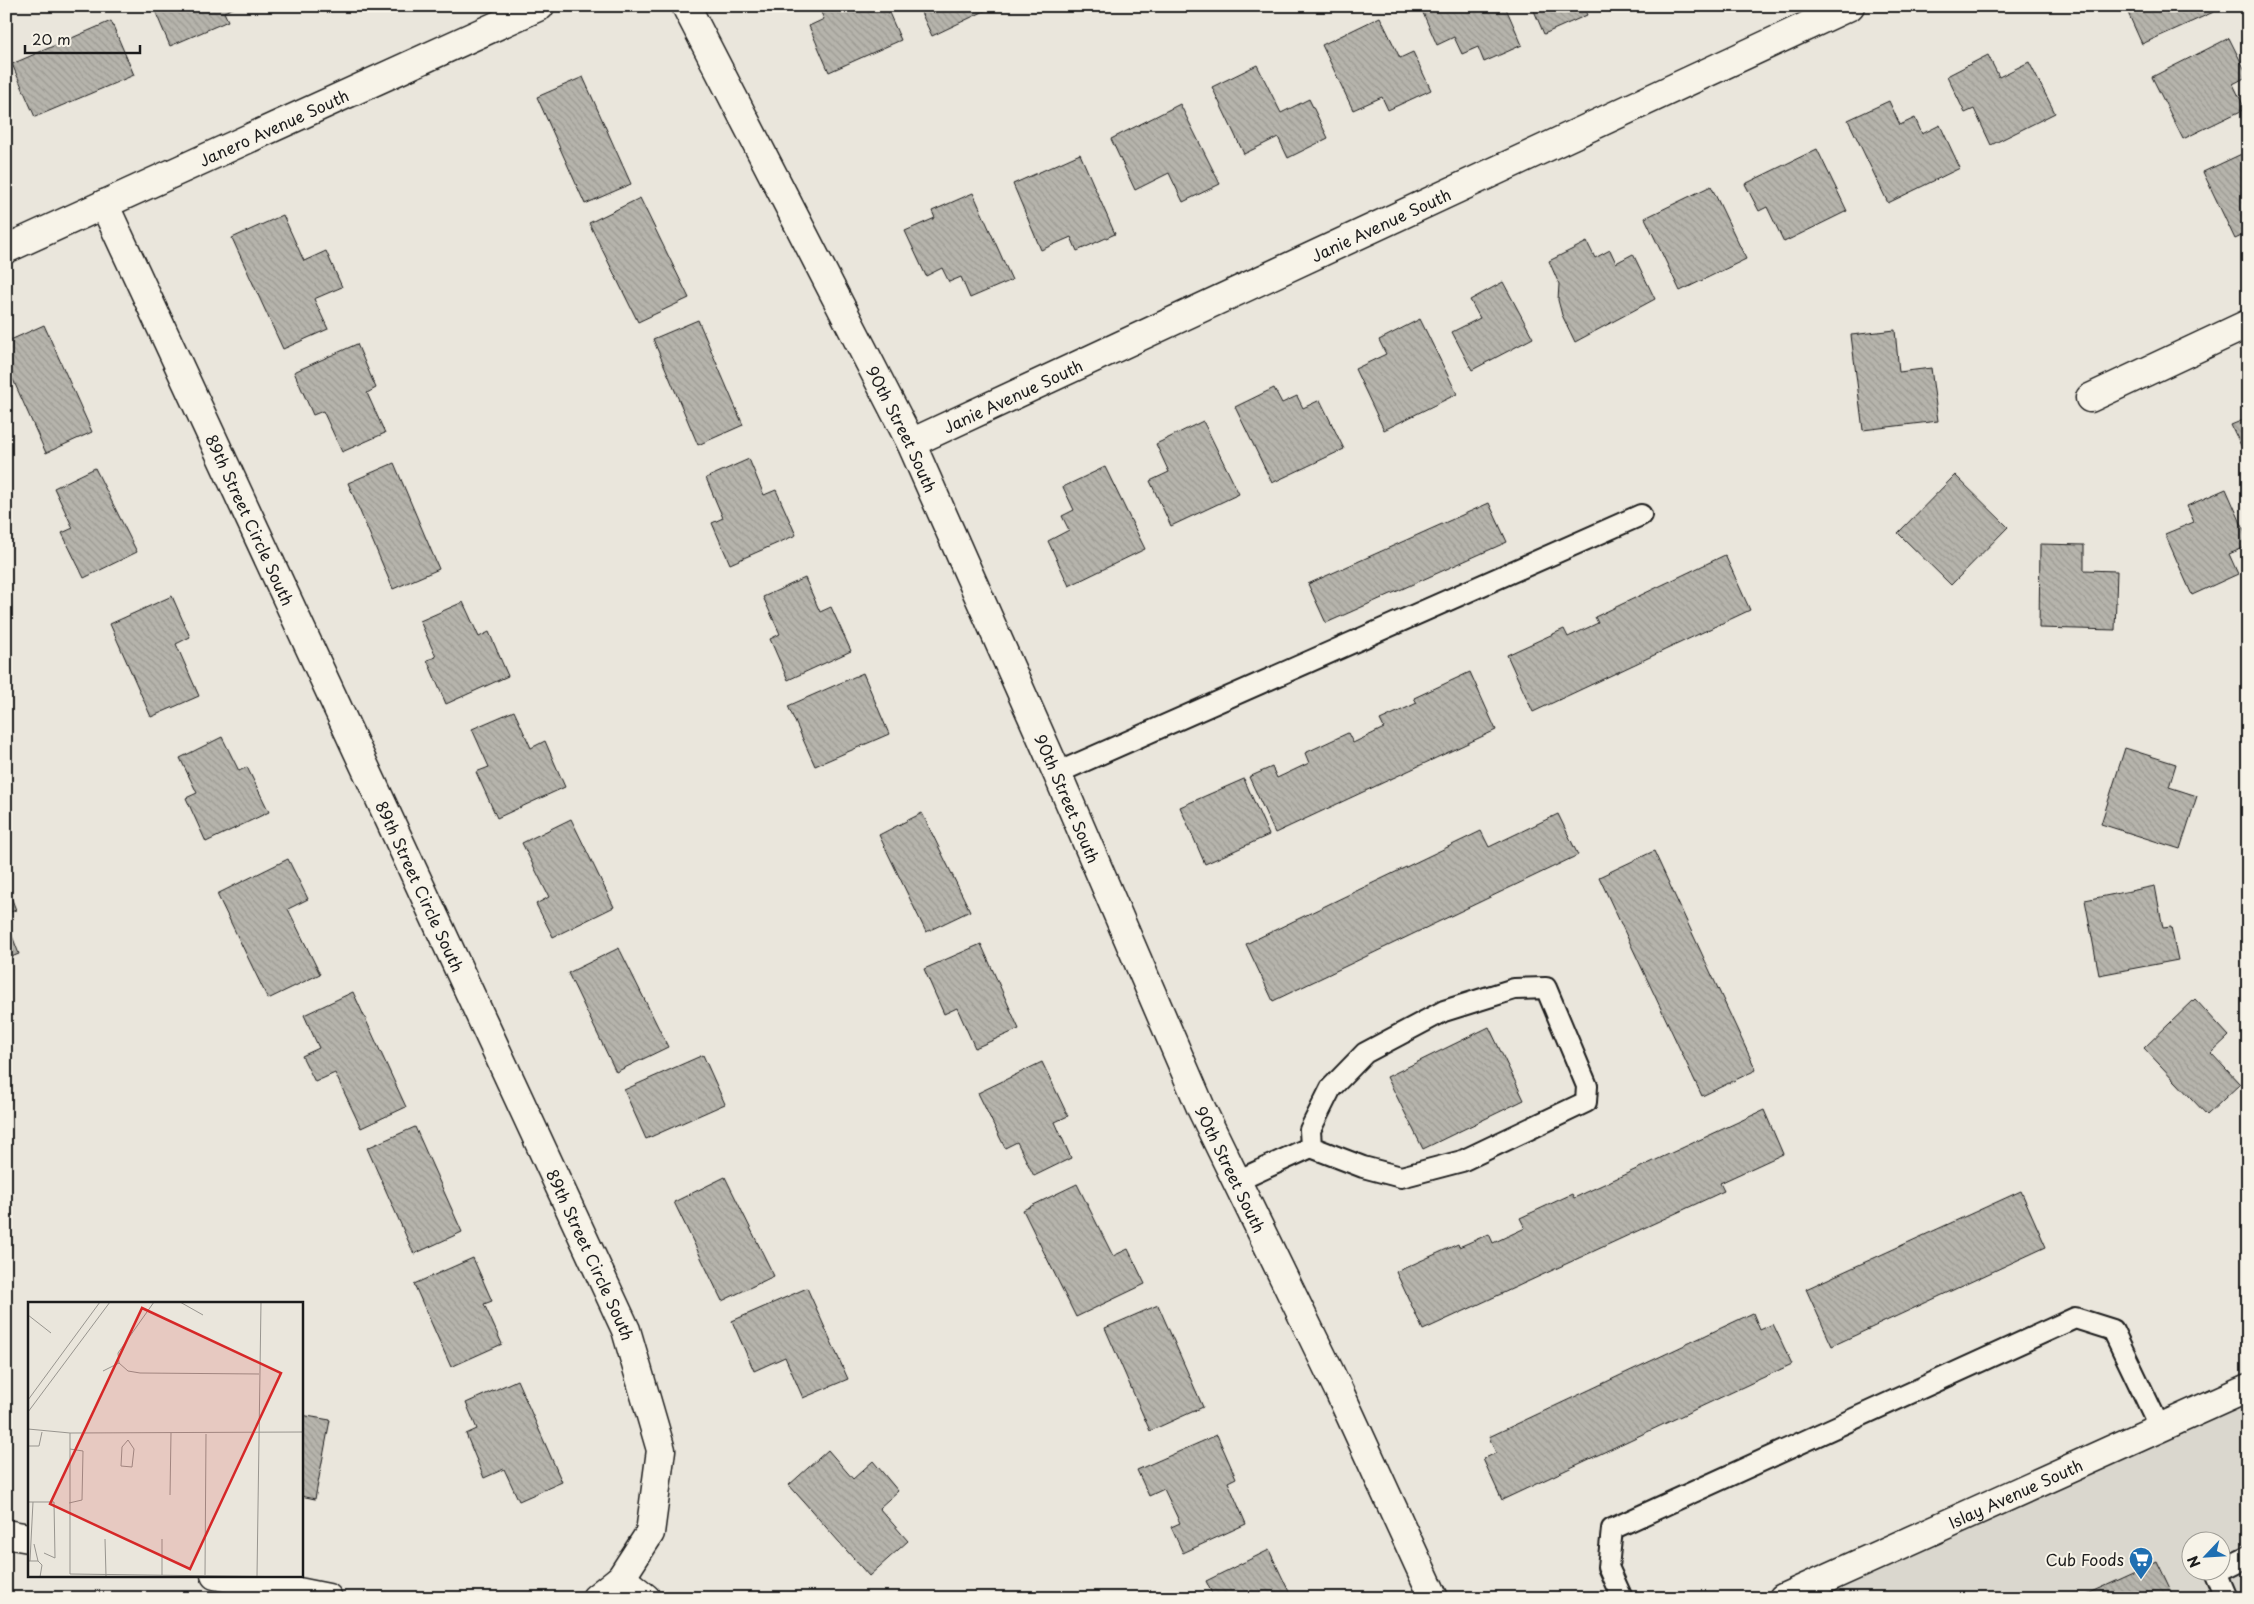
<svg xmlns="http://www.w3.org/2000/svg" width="2254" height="1604" viewBox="0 0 2254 1604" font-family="'Playpen Sans',sans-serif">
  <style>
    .built { fill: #dad7ce; fill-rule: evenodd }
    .building { fill: url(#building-back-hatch); stroke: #1c1c1c }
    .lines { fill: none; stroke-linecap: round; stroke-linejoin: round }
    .service-casing { stroke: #1c1c1c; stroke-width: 24 }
    .minor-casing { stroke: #1c1c1c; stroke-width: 31 }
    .tertiary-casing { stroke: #1c1c1c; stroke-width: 31 }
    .service { stroke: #f7f3e8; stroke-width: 20 }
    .minor { stroke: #f7f3e8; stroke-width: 28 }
    .tertiary { stroke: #f7f3e8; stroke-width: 28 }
    .labels { text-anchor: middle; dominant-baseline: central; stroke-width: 4; stroke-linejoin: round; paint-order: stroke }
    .street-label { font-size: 16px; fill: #1c1c1c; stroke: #f7f3e8 }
    .poi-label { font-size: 16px; fill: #1c1c1c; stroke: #f7f3e8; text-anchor: end }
    .inset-road { fill: none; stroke: #98958f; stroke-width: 1 }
    .view { fill: #d62828; fill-opacity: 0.15; stroke: #d62828; stroke-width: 2.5 }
    .inset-edge { fill: none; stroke: #1c1c1c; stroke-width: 2.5 }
  </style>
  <defs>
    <pattern id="building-back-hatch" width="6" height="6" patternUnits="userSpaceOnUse" patternTransform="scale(1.25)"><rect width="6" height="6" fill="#b6b4ac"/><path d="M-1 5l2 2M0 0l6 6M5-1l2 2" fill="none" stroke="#9c9a93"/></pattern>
  </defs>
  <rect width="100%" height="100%" fill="#eae6dc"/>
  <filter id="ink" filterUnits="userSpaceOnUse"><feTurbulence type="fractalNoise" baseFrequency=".02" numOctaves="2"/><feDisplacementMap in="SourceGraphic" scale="10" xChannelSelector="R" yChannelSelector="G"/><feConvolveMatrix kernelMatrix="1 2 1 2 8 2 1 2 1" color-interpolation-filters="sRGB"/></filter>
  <g filter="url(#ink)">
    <path class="built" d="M 2248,1388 L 2248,1598 L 1783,1598 ZM 2192,1542 L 2222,1542 L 2222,1572 L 2192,1572 Z"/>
    <g class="building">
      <path d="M 153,6 L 238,6 L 224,12 L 228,21 L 170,46 Z"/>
      <path d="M 818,6 L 886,6 L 901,40 L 829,72 L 809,26 L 824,19 Z"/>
      <path d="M 918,6 L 995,6 L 932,36 Z"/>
      <path d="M 1420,6 L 1505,6 L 1522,45 L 1484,62 L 1478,47 L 1462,54 L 1454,37 L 1437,45 Z"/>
      <path d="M 1532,6 L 1583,6 L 1587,15 L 1544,34 Z"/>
      <path d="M 2125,6 L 2216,6 L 2218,10 L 2142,44 Z"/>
      <path d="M 1380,17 L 1400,58 L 1413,52 L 1431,90 L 1388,110 L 1382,97 L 1353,110 L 1322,45 Z"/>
      <path d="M 111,21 L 134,75 L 35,117 L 12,64 Z"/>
      <path d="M 2229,38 L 2248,76 L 2233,84 L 2245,109 L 2183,139 L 2152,77 Z"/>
      <path d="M 1988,55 L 1999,77 L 2029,62 L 2055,113 L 1991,145 L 1974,109 L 1965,113 L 1947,76 Z"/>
      <path d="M 1257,65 L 1281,113 L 1309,99 L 1328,138 L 1288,158 L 1278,137 L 1244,154 L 1212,87 Z"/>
      <path d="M 583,77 L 631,184 L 585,204 L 537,97 Z"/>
      <path d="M 1889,101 L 1900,125 L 1915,118 L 1922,134 L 1940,125 L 1960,168 L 1888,203 L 1848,120 Z"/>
      <path d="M 1180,104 L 1220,184 L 1183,202 L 1169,173 L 1135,190 L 1111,139 Z"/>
      <path d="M 1817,149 L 1847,211 L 1784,242 L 1767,207 L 1759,211 L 1745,184 Z"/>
      <path d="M 2248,151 L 2248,233 L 2235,239 L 2203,172 Z"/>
      <path d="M 1080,154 L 1115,234 L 1077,251 L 1071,237 L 1041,250 L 1013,184 Z"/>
      <path d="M 1711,186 L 1746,259 L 1680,291 L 1645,218 Z"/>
      <path d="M 973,193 L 1012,280 L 970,298 L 961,277 L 949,282 L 942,268 L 926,276 L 905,231 L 935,218 L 932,211 Z"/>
      <path d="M 640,198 L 689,298 L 638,322 L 589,223 Z"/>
      <path d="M 283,215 L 304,261 L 326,251 L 342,287 L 314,299 L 328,329 L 283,349 L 232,238 Z"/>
      <path d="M 1587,242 L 1595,258 L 1610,250 L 1616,263 L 1633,254 L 1655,299 L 1575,342 L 1562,315 L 1558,300 L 1559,284 L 1549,261 Z"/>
      <path d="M 1503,282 L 1533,338 L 1472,370 L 1452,332 L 1480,318 L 1470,300 Z"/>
      <path d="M 1420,319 L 1457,394 L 1384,430 L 1355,369 L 1386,354 L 1379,340 Z"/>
      <path d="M 698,320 L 743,425 L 698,445 L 653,339 Z"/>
      <path d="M 44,325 L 92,432 L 46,453 L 6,364 L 6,342 Z"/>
      <path d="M 1895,330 L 1899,372 L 1931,368 L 1938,421 L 1863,430 L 1851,335 Z"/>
      <path d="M 357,344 L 376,388 L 367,393 L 385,433 L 342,452 L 323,411 L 313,415 L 294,372 Z"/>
      <path d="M 1274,388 L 1282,403 L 1297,396 L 1303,408 L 1320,400 L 1344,449 L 1272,483 L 1235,407 Z"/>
      <path d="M 2248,418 L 2248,460 L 2231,425 Z"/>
      <path d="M 1203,421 L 1239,494 L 1171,526 L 1150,481 L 1169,472 L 1156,444 Z"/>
      <path d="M 749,459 L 764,495 L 776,490 L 796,535 L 730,564 L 712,523 L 723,518 L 706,478 Z"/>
      <path d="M 394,463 L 439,569 L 393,589 L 348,483 Z"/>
      <path d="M 1105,467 L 1145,549 L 1069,586 L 1048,541 L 1069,530 L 1062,516 L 1074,510 L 1063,487 Z"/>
      <path d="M 95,468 L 137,552 L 84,578 L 62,533 L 73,528 L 54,488 Z"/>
      <path d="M 1955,475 L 2008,527 L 1951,585 L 1898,533 Z"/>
      <path d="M 2226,489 L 2248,539 L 2248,546 L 2229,554 L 2238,574 L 2192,595 L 2165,534 L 2194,522 L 2187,506 Z"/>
      <path d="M 1489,503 L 1507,542 L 1326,623 L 1308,584 Z"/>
      <path d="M 2040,544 L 2084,545 L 2084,570 L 2117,571 L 2115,630 L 2039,628 Z"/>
      <path d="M 1725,555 L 1750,610 L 1533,712 L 1507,655 L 1564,629 L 1568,637 L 1598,623 L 1595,617 Z"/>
      <path d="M 805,578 L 820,612 L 831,607 L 851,651 L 788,680 L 770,639 L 780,634 L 763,597 Z"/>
      <path d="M 172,596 L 190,637 L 176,644 L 199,696 L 151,717 L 110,624 Z"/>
      <path d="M 463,602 L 479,637 L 489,632 L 508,676 L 446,704 L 427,660 L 436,657 L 420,621 Z"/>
      <path d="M 1470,672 L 1496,730 L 1275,833 L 1249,777 L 1272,767 L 1277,778 L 1309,763 L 1305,753 L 1348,733 L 1353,743 L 1384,728 L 1380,720 L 1417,703 L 1414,698 Z"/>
      <path d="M 863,673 L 889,734 L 815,766 L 788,706 Z"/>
      <path d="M 514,711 L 531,748 L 545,741 L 565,787 L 497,818 L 476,772 L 489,767 L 472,729 Z"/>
      <path d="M 222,737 L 239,771 L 247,767 L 269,812 L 206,842 L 186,798 L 197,793 L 180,758 Z"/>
      <path d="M 2125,748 L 2176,764 L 2169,787 L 2197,796 L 2180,849 L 2101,824 Z"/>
      <path d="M 1244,779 L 1269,835 L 1205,864 L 1180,807 Z"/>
      <path d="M 922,813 L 970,911 L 926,932 L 879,835 Z"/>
      <path d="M 1558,814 L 1578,855 L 1273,1001 L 1246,944 L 1481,831 L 1489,847 Z"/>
      <path d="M 571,819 L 614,907 L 553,937 L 536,904 L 549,897 L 522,843 Z"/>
      <path d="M 1654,851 L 1756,1070 L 1702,1096 L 1599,877 Z"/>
      <path d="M 288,859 L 308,899 L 288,909 L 320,974 L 268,999 L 217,894 Z"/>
      <path d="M 6,884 L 16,910 L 6,914 Z"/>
      <path d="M 2155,886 L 2163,928 L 2171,927 L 2178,960 L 2099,975 L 2085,900 Z"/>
      <path d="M 6,920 L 19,954 L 6,959 Z"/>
      <path d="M 981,944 L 1019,1029 L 975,1048 L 957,1008 L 944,1014 L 924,969 Z"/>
      <path d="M 619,948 L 668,1047 L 616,1072 L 568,973 Z"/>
      <path d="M 353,992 L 406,1107 L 361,1128 L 335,1073 L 315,1082 L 302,1056 L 319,1048 L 304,1015 Z"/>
      <path d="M 2195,999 L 2229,1036 L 2211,1053 L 2240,1084 L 2207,1115 L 2144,1048 Z"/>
      <path d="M 1489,1027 L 1524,1100 L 1423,1149 L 1387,1077 Z"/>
      <path d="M 703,1055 L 725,1104 L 646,1139 L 624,1090 Z"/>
      <path d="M 1042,1062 L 1068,1116 L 1055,1122 L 1071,1158 L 1034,1176 L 1017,1142 L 1005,1148 L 978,1093 Z"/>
      <path d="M 1764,1110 L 1783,1154 L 1720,1183 L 1724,1191 L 1423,1330 L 1396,1272 L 1458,1244 L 1459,1247 L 1489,1234 L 1493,1243 L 1525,1228 L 1520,1218 L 1572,1194 L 1574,1198 Z"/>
      <path d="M 415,1127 L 462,1232 L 414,1254 L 367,1148 Z"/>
      <path d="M 725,1177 L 774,1276 L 722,1301 L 674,1202 Z"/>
      <path d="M 1077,1184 L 1113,1256 L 1128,1249 L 1145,1284 L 1076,1317 L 1023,1210 Z"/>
      <path d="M 2021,1191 L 2046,1247 L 1832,1346 L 1806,1289 Z"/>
      <path d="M 473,1258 L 492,1301 L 484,1304 L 502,1344 L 451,1367 L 414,1284 Z"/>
      <path d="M 807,1288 L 848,1379 L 803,1398 L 785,1357 L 754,1371 L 732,1321 Z"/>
      <path d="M 1158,1305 L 1203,1407 L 1150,1431 L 1105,1328 Z"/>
      <path d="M 1753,1313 L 1760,1330 L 1773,1324 L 1792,1364 L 1502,1500 L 1483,1459 L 1496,1453 L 1489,1437 Z"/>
      <path d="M 517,1380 L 562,1482 L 519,1501 L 504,1469 L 484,1478 L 466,1434 L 477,1429 L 466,1403 Z"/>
      <path d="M 301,1415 L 330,1420 L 315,1499 L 301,1496 Z"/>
      <path d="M 1217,1435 L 1236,1478 L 1228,1482 L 1246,1524 L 1183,1553 L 1171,1527 L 1180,1523 L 1164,1489 L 1149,1496 L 1137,1470 Z"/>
      <path d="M 828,1450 L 853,1479 L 873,1461 L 898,1491 L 879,1508 L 908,1541 L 869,1576 L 789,1485 Z"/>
      <path d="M 1269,1550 L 1292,1598 L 1214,1598 L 1206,1581 Z"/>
      <path d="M 2157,1562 L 2174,1598 L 2078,1598 Z"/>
    </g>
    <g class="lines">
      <defs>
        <g id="service">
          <path d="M 1057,773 L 1641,515"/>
          <path d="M 1546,988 L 1587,1086 L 1586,1102 L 1462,1161 L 1401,1177 L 1363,1167 L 1311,1147 L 1310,1130 L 1331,1088 L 1365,1053 L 1444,1011 L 1514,989 Z"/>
          <path d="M 1237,1181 L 1311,1147"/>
          <path d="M 2222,1569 L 2248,1556"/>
          <path d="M 2216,1572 L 2227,1598"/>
          <path d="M 1622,1598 L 1608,1567 L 1612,1529 L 2075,1318 L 2113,1330 L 2160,1428"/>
        </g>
        <g id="minor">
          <path id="s1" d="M 104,204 L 626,1330 L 661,1450 L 650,1533 L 621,1578 L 596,1598"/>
          <path id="s2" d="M 6,249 L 540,6"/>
          <path d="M 2090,398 L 2248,324"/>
          <path id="s3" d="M 911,443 L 1850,6"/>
          <path d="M 6,1534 L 29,1538"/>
          <path d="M 215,1575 L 328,1598"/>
          <path d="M 621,1578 L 646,1598"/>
          <path id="s4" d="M 1783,1598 L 2248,1388"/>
        </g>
        <g id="tertiary">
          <path id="s5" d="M 686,6 L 911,443 L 1057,773 L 1201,1108 L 1339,1391 L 1434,1598"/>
        </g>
      </defs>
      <use href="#service" class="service-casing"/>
      <use href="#minor" class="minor-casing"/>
      <use href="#tertiary" class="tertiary-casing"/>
      <use href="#service" class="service"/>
      <use href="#minor" class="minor"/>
      <use href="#tertiary" class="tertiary"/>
    </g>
  </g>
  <defs>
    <symbol id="supermarket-pin" viewBox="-11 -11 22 30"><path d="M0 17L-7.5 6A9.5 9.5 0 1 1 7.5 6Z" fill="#1f6fb2" stroke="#f7f3e8"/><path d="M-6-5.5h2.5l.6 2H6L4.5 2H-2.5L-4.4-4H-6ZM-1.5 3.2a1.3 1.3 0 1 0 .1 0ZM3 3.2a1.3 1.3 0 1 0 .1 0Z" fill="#fff"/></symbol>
  </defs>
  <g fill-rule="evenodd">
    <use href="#supermarket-pin" x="2127" y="1545" width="28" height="38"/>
  </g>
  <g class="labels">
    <g class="street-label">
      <text stroke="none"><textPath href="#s2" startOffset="294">Janero Avenue South</textPath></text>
      <text stroke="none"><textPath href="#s3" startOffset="518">Janie Avenue South</textPath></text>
      <text stroke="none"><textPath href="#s3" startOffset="112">Janie Avenue South</textPath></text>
      <text stroke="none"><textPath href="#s5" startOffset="475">90th Street South</textPath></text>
      <text stroke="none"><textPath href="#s1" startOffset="348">89th Street Circle South</textPath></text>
      <text stroke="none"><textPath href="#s5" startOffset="880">90th Street South</textPath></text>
      <text stroke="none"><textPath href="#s1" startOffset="752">89th Street Circle South</textPath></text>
      <text stroke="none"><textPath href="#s5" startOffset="1285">90th Street South</textPath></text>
      <text stroke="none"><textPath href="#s1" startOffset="1158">89th Street Circle South</textPath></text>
      <text stroke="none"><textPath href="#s4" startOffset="255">Islay Avenue South</textPath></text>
    </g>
    <g class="poi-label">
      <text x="2124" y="1559">Cub Foods</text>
    </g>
  </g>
  <g transform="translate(28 1302)">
    <rect width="275" height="275" fill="#eae6dc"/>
    <path class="inset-road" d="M 152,0 L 175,13M 0,13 L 23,31M 91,61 L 100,69 L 112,71 L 231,72M 91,61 L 90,51 L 126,0M 75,69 L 91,61M 0,98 L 72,0M 0,110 L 82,0M 0,127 L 42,131 L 275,130M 42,131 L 42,272 L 275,275M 100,138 L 106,147 L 104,165 L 93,164 L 94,145 ZM 0,144 L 11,144 L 14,130M 142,193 L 143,131M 0,200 L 26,200 L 27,256 L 16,251M 41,201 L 54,198 L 55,149 L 42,147M 77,237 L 78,274M 134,237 L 134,273M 6,242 L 10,259M 1,259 L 10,259 L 14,263 L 12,275M 2,259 L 5,200M 177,273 L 178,132M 229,274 L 233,0"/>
    <path class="view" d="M 114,6 L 253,71 L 162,267 L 22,202 Z"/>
    <rect width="275" height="275" class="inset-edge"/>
  </g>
  <rect width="2254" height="1604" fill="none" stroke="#f7f3e8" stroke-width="25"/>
  <rect x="12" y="12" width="2229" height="1579" fill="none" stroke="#1c1c1c" stroke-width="2" filter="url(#ink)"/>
  <g transform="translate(2206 1556) rotate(245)"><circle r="24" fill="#f7f3e8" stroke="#9f9d96"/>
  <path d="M0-4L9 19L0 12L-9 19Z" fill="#1f6fb2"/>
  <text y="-8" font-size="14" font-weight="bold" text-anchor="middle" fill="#1c1c1c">N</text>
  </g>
  <path d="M25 45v8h115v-8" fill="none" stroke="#1c1c1c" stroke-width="2.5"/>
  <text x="32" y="45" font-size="15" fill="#1c1c1c" stroke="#f7f3e8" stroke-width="4" paint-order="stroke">20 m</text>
</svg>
